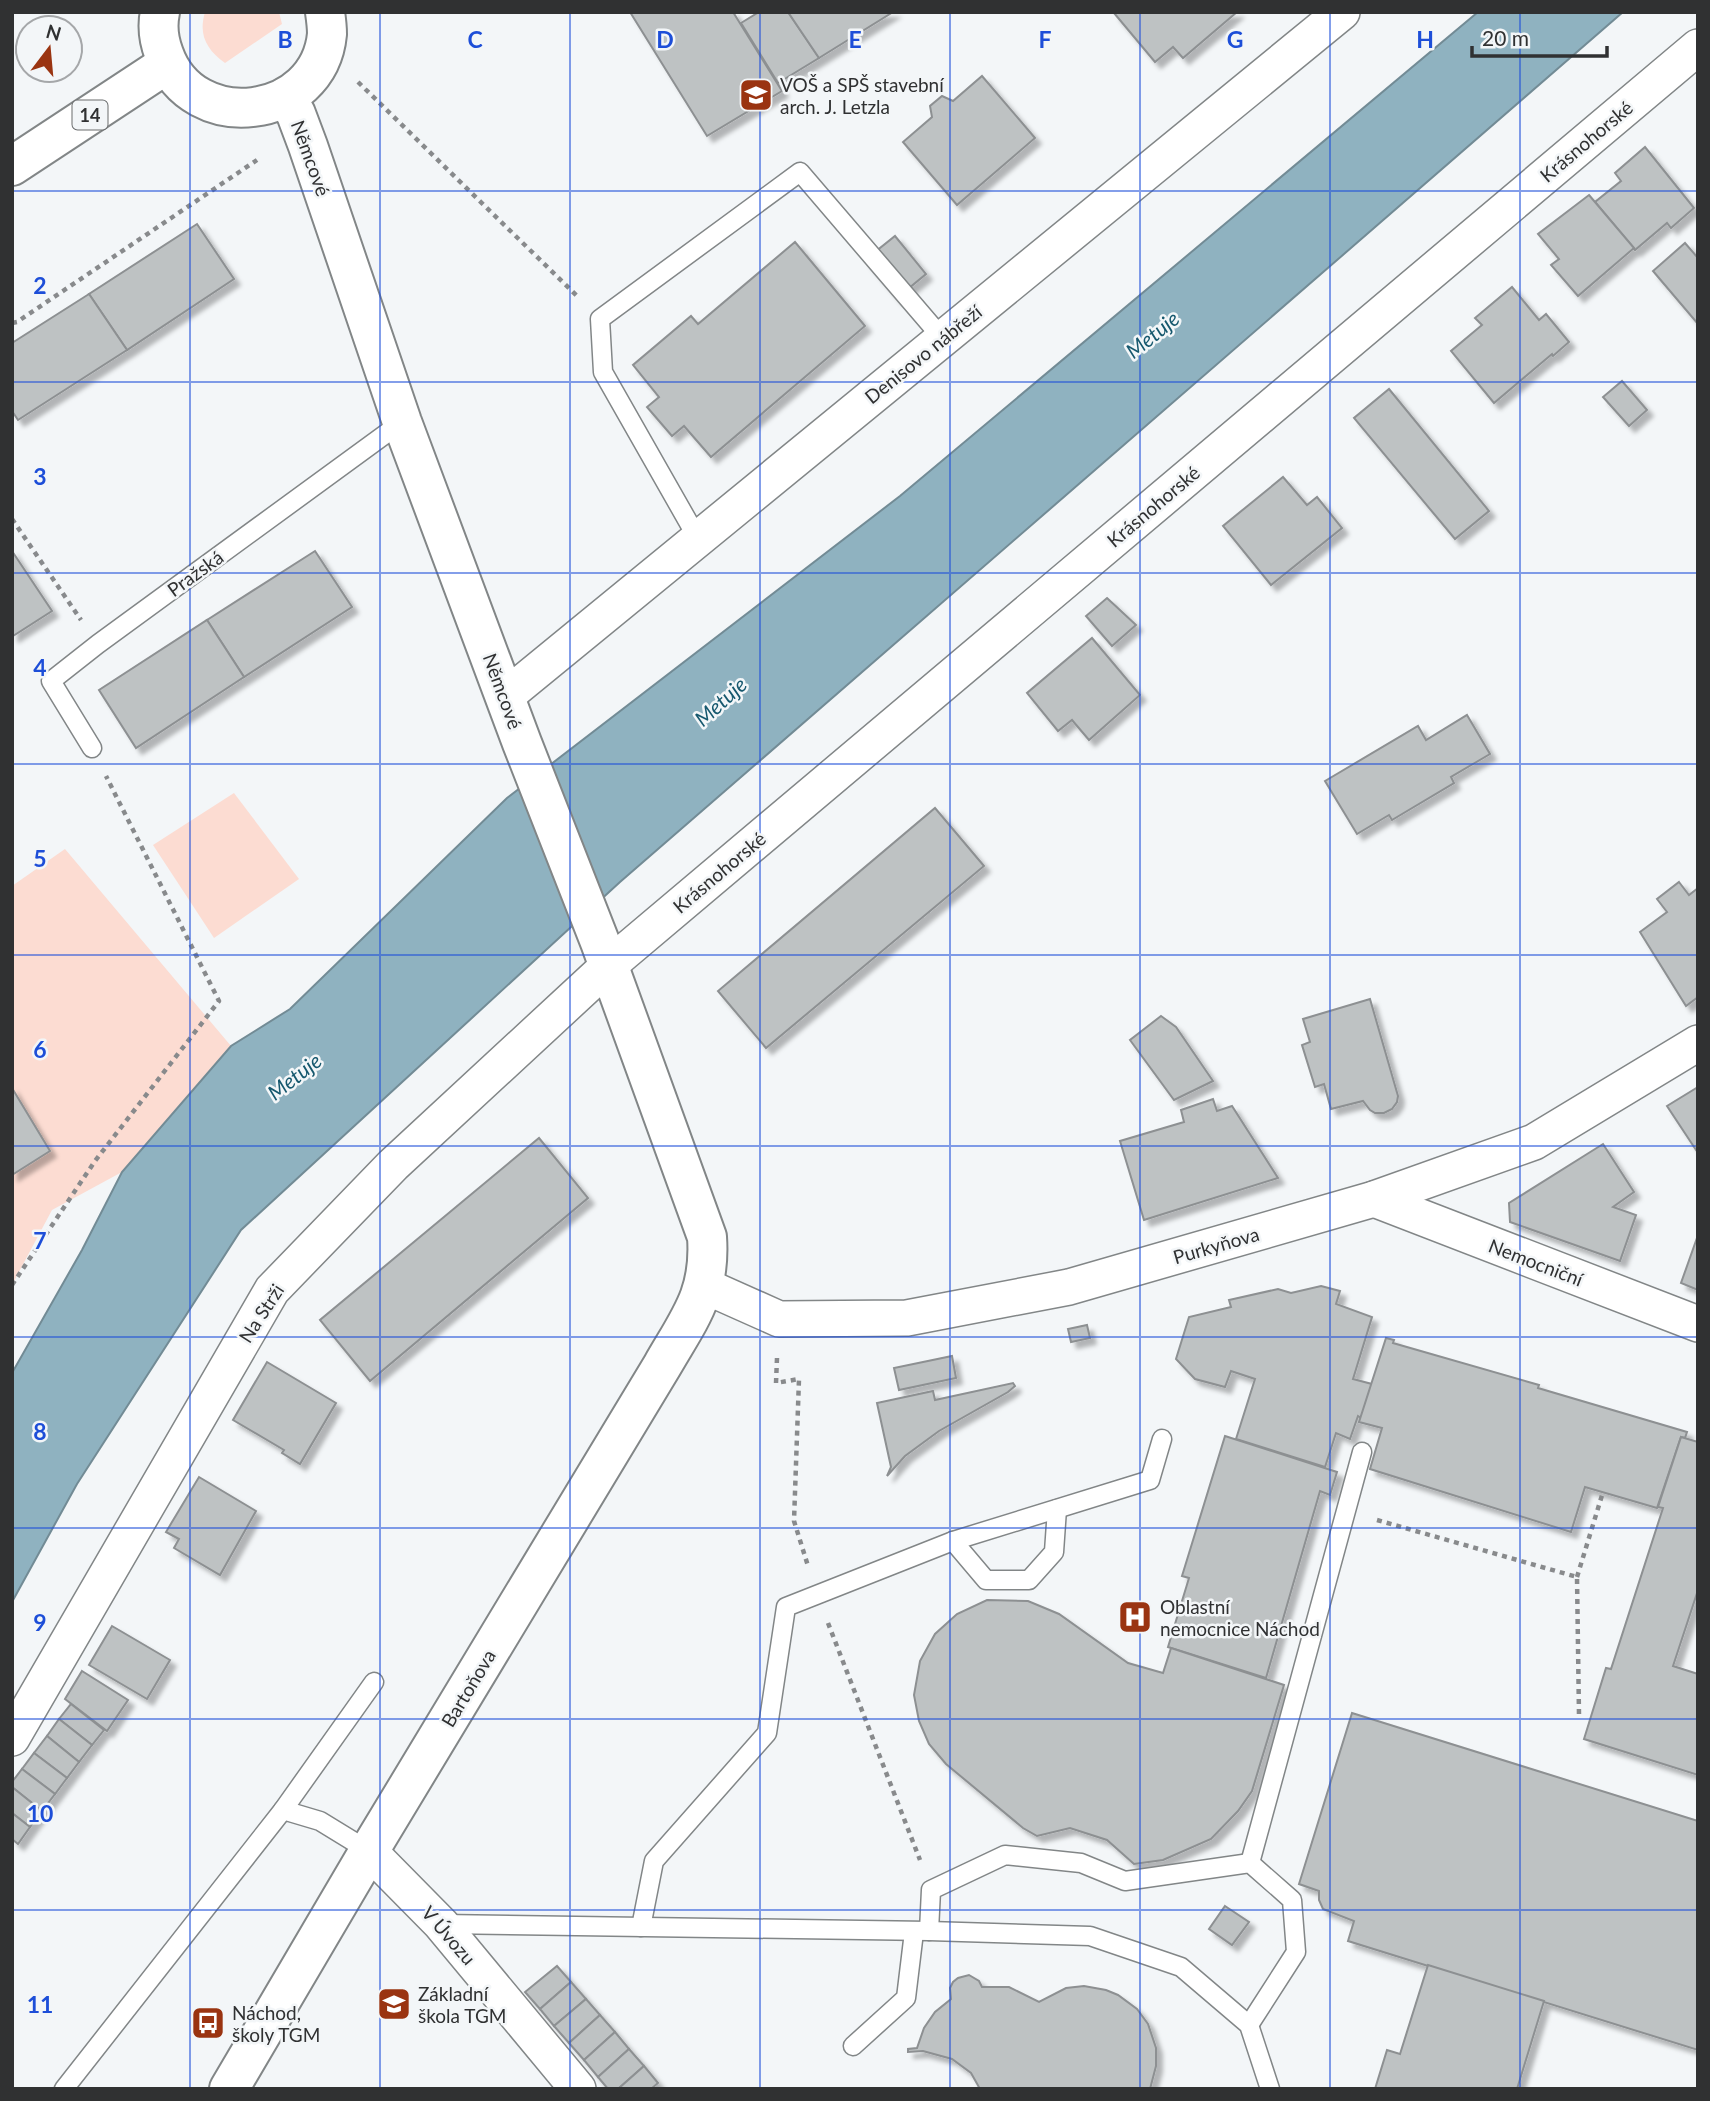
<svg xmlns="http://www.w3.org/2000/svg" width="1710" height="2101" viewBox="0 0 1710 2101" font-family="Lato,sans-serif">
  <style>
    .green { fill: #fcdcd2 }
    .water { fill: #8fb2c0; stroke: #728b95; stroke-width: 2 }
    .building { fill: #bec2c3; stroke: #8d9092; stroke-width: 2; filter: url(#shadow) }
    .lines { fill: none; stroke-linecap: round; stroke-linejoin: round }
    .service-casing { stroke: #828687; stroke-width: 21 }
    .minor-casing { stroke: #828687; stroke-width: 38 }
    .tertiary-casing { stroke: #828687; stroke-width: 42 }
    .primary-casing { stroke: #828687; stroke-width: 42 }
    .path { stroke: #888a8c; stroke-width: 4.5; stroke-dasharray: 5 5; stroke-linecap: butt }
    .service { stroke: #fff; stroke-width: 18 }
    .minor { stroke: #fff; stroke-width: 35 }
    .tertiary { stroke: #fff; stroke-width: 38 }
    .primary { stroke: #fff; stroke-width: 38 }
    .grid { fill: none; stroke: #1d4ed8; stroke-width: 2; stroke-opacity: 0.55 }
    .labels { text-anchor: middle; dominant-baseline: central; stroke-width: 5; stroke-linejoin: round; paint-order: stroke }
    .shield { fill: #f3f6f8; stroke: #6a6c6d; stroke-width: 2 }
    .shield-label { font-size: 18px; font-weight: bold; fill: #303132 }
    .poi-label { font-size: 19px; fill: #303132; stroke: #f3f6f8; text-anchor: start }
    .street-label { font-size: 19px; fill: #303132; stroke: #f3f6f8 }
    .water-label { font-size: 21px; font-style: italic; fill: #16586e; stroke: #f3f6f8 }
    .grid-label { font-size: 23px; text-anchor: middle; font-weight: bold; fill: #1d4ed8; stroke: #f3f6f8; stroke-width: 5; stroke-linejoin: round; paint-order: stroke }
  </style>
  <defs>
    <filter id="shadow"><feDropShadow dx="6" dy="6" stdDeviation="2" flood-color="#0004"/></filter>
  </defs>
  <rect width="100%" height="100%" fill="#f3f6f8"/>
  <g class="green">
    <path d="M 205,12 L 279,12 L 282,24 L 225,63 C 207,50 198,35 205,12 Z"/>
    <path d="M 234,793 L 299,879 L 214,938 L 153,845 Z"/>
    <path d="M 65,849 L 231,1046 L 122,1172 L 52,1210 L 12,1285 L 12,886 Z"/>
  </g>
  <path class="water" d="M 1478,12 L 1623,12 L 620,882 L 241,1230 L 77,1484 L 12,1602 L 12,1373 L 82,1250 L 122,1172 L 231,1046 L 290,1009 L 507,798 L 900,496 Z"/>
  <g class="building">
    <path d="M 630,12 L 733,12 L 782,91 L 707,136 Z"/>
    <path d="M 759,12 L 788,12 L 819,58 L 778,83 L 741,23 Z"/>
    <path d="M 788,12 L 893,12 L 819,58 Z"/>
    <path d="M 1115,12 L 1237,12 L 1183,58 L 1173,47 L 1155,62 L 1114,13 Z"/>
    <path d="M 982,76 L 1035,138 L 957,205 L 903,142 L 932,117 L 930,106 L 942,96 L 953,101 Z"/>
    <path d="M 1645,147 L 1694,208 L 1671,228 L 1667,223 L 1635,250 L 1595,202 L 1621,181 L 1615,173 Z"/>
    <path d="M 1589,195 L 1634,248 L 1578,296 L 1551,265 L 1559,259 L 1538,234 Z"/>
    <path d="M 197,224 L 234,279 L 127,350 L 89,294 Z"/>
    <path d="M 895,236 L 926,274 L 897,298 L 865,260 Z"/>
    <path d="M 795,242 L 865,326 L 711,457 L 684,426 L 672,436 L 647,407 L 659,397 L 633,365 L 691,316 L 698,324 Z"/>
    <path d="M 1685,243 L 1698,258 L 1698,324 L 1653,271 Z"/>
    <path d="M 1512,287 L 1539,320 L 1546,314 L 1569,342 L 1553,356 L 1552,354 L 1494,403 L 1451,351 L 1482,325 L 1475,318 Z"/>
    <path d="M 89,294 L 127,350 L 18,420 L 12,411 L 12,343 Z"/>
    <path d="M 1622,381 L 1647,410 L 1629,426 L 1603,397 Z"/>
    <path d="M 1389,389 L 1489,511 L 1455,539 L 1354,418 Z"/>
    <path d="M 1283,477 L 1307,505 L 1317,497 L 1342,528 L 1271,585 L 1223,526 Z"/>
    <path d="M 12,551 L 52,611 L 13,636 L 12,635 Z"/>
    <path d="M 315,551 L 352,607 L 244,677 L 207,620 Z"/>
    <path d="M 1107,598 L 1136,625 L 1112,646 L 1086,616 Z"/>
    <path d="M 207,620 L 244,677 L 136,748 L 99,690 Z"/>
    <path d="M 1092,638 L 1140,695 L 1089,740 L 1072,720 L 1058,731 L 1027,693 Z"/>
    <path d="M 1467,715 L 1490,754 L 1451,777 L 1454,783 L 1392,820 L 1389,815 L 1357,834 L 1325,781 L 1418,726 L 1426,740 Z"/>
    <path d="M 935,808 L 984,866 L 766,1048 L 718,991 Z"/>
    <path d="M 1679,882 L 1689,895 L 1698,888 L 1698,997 L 1686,1006 L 1640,932 L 1667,912 L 1657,899 Z"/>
    <path d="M 1370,999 L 1398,1096 L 1397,1102 L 1392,1109 L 1384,1113 L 1375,1113 L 1370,1110 L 1363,1101 L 1331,1109 L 1324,1084 L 1315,1087 L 1302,1045 L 1310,1042 L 1303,1019 Z"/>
    <path d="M 1161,1016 L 1176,1027 L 1213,1081 L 1174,1100 L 1130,1040 Z"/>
    <path d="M 1698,1087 L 1698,1153 L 1667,1106 Z"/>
    <path d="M 12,1088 L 50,1151 L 12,1175 Z"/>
    <path d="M 1213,1099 L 1217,1111 L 1232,1106 L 1278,1178 L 1144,1220 L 1120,1141 L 1184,1122 L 1181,1110 Z"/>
    <path d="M 539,1138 L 588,1198 L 370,1381 L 320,1320 Z"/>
    <path d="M 1603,1144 L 1634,1192 L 1613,1207 L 1636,1215 L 1620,1261 L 1510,1222 L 1509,1203 Z"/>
    <path d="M 1698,1235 L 1698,1290 L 1681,1283 Z"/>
    <path d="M 1321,1286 L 1340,1291 L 1336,1304 L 1372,1317 L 1353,1379 L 1372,1384 L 1361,1418 L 1358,1416 L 1350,1439 L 1336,1433 L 1325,1467 L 1236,1439 L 1255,1379 L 1231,1371 L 1225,1387 L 1195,1379 L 1176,1359 L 1189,1317 L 1231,1307 L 1229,1300 L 1278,1289 L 1291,1293 Z"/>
    <path d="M 1087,1325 L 1090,1338 L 1071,1342 L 1068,1329 Z"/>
    <path d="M 1386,1338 L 1394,1340 L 1393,1343 L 1539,1385 L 1538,1388 L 1687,1432 L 1685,1438 L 1681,1437 L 1657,1508 L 1585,1487 L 1571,1532 L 1370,1469 L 1382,1428 L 1359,1422 Z"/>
    <path d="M 952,1356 L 956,1378 L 899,1390 L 894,1368 Z"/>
    <path d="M 267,1362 L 336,1403 L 300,1464 L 282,1453 L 284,1450 L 233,1420 Z"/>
    <path d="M 1013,1383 L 1015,1386 L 1008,1392 L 939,1431 L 905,1456 L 887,1476 L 891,1467 L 877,1403 L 933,1391 L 935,1400 Z"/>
    <path d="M 1225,1436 L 1337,1472 L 1330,1495 L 1320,1491 L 1266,1678 L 1168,1647 L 1189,1578 L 1182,1576 Z"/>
    <path d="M 1681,1437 L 1698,1442 L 1698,1590 L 1673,1666 L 1698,1674 L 1698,1775 L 1584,1739 L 1606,1668 L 1611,1669 L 1663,1508 L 1658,1507 Z"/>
    <path d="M 199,1477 L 256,1511 L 220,1575 L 174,1548 L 179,1539 L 166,1532 Z"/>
    <path d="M 987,1600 L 1028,1601 L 1059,1614 L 1128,1663 L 1163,1673 L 1171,1648 L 1284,1685 L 1252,1791 L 1238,1811 L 1211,1839 L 1163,1860 L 1134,1864 L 1107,1840 L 1070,1828 L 1037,1836 L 1023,1828 L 946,1764 L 929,1744 L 919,1721 L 914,1695 L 920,1661 L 935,1634 L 957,1614 Z"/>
    <path d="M 112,1626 L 170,1660 L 147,1699 L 89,1665 Z"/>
    <path d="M 82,1671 L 128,1700 L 107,1731 L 65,1699 Z"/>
    <path d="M 71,1704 L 104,1730 L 92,1745 L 59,1719 Z"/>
    <path d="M 1352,1713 L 1698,1821 L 1698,2050 L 1348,1941 L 1354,1921 L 1323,1909 L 1319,1900 L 1319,1891 L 1299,1884 Z"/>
    <path d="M 59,1719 L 92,1745 L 79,1762 L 47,1736 Z"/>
    <path d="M 47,1736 L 79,1762 L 67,1778 L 34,1753 Z"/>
    <path d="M 34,1753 L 67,1778 L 55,1794 L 22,1769 Z"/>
    <path d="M 22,1769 L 55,1794 L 42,1811 L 12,1787 L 12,1782 Z"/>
    <path d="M 12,1787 L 42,1811 L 30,1827 L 12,1813 Z"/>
    <path d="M 12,1813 L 30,1827 L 18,1844 L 12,1839 Z"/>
    <path d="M 1225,1906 L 1249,1922 L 1232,1945 L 1209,1929 Z"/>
    <path d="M 1428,1965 L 1544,2001 L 1517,2089 L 1375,2089 L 1387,2050 L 1400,2054 Z"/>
    <path d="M 557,1966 L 571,1982 L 540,2009 L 525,1992 Z"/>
    <path d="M 969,1975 L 979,1981 L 982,1987 L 1009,1987 L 1039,2002 L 1066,1988 L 1084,1986 L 1106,1990 L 1118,1995 L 1137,2009 L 1148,2024 L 1156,2048 L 1156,2066 L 1150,2089 L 980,2089 L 971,2073 L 952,2059 L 923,2051 L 908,2052 L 908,2049 L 917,2048 L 924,2028 L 935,2012 L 951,1999 L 950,1988 L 953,1982 L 958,1978 Z"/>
    <path d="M 571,1982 L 586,1999 L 554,2026 L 540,2009 Z"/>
    <path d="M 586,1999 L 600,2015 L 569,2043 L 554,2026 Z"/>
    <path d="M 600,2015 L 615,2032 L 584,2060 L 569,2043 Z"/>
    <path d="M 615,2032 L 629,2049 L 598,2077 L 584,2060 Z"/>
    <path d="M 629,2049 L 644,2066 L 618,2089 L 608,2089 L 598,2077 Z"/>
    <path d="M 644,2066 L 658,2083 L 651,2089 L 618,2089 Z"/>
  </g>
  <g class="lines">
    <defs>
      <g id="service">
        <path d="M 698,539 L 603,372 L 600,319 L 800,172 L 943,339"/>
        <path d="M 92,748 L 51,681 L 98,644 L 402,422"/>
        <path d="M 953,1541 L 986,1580 L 1029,1580 L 1054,1552 L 1057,1509"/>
        <path d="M 283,1810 L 374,1682"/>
        <path d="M 1250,1863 L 1362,1452"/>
        <path d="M 441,1924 L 929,1931 L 1090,1936 L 1181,1967 L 1249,2025 L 1270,2089"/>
        <path d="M 641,1927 L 654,1861 L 767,1733 L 786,1607 L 953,1541 L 1150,1480 L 1162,1439"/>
        <path d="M 929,1931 L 931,1890 L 1005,1855 L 1081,1863 L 1125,1881 L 1250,1863 L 1292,1900 L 1296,1952 L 1249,2025"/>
        <path d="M 853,2046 L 906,1998 L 914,1932"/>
        <path d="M 64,2089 L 283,1810 L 320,1821 L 369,1851"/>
      </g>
      <g id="minor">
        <path d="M 505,697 L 1342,12"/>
        <path d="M 1374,1199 L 1698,1324"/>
        <path d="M 705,1286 L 779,1319 L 907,1318 L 1069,1287 L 1374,1199 L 1534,1142 L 1698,1043"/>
        <path d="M 12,1738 L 272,1290 L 393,1165 L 608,966 L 1698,47"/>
        <path d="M 369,1851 L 441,1924 L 578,2089"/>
      </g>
      <path id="tertiary" d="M 229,2089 L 369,1851 L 662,1366 C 689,1319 711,1294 707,1237 L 600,942 L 522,743 L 402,422 L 308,146 L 296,114 L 286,97"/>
      <g id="primary">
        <path d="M 160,12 C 157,26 159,41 164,54 C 193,136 319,120 327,34 C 327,27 326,19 325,12"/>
        <path d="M 12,166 L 167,64"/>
      </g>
    </defs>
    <use href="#service" class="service-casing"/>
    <use href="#minor" class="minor-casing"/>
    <use href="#tertiary" class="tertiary-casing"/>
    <use href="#primary" class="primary-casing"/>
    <g class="path">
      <path d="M 358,82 L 577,296"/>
      <path d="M 12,323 L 17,322 L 257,160"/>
      <path d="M 12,519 L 81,620"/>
      <path d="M 12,1285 L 95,1161 L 219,1001 L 106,776"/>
      <path d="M 777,1358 L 776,1383 L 799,1379 L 794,1521 L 808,1566"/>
      <path d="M 1377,1520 L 1577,1577 L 1579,1715"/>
      <path d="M 1577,1577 L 1603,1492"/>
      <path d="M 828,1623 L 920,1860"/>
    </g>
    <use href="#service" class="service"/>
    <use href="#minor" class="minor"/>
    <use href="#tertiary" class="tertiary"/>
    <use href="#primary" class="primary"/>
  </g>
  <path class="grid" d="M 190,12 L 190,2089M 380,12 L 380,2089M 570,12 L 570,2089M 760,12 L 760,2089M 950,12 L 950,2089M 1140,12 L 1140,2089M 1330,12 L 1330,2089M 1520,12 L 1520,2089M 12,191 L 1698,191M 12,382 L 1698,382M 12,573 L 1698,573M 12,764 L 1698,764M 12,955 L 1698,955M 12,1146 L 1698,1146M 12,1337 L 1698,1337M 12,1528 L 1698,1528M 12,1719 L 1698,1719M 12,1910 L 1698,1910"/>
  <defs>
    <symbol id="university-square" viewBox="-11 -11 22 22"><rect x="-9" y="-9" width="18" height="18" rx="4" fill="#9a3411" stroke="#f3f6f8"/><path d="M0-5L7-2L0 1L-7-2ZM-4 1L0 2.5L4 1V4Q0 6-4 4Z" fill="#fff"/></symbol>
    <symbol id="hospital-square" viewBox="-11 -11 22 22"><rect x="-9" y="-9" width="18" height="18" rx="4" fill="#9a3411" stroke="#f3f6f8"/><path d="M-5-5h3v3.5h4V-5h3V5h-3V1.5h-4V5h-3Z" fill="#fff"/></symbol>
    <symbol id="school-square" viewBox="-11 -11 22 22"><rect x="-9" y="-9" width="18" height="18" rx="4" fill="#9a3411" stroke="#f3f6f8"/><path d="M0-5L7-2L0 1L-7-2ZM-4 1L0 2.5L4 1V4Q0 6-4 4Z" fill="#fff"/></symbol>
    <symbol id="bus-square" viewBox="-11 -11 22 22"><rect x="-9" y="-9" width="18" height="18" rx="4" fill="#9a3411" stroke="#f3f6f8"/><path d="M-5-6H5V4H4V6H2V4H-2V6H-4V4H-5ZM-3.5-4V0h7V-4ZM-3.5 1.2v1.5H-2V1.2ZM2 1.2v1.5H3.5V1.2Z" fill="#fff"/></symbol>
  </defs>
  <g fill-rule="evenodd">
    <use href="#university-square" x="737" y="76" width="38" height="38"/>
    <use href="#hospital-square" x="1116" y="1598" width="38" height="38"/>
    <use href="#school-square" x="375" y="1985" width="38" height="38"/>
    <use href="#bus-square" x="189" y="2004" width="38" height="38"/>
  </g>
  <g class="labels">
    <rect class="shield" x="72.5" y="100.5" width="35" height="29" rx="5"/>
    <g class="shield-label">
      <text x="90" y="115">14</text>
    </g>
    <g class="poi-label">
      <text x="780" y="84">VOŠ a SPŠ stavební<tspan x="780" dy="22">arch. J. Letzla</tspan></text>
      <text x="1160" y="1606">Oblastní<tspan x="1160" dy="22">nemocnice Náchod</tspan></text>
      <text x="418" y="1993">Základní<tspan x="418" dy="22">škola TGM</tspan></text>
      <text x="232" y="2012">Náchod,<tspan x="232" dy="22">školy TGM</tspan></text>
    </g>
    <g class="street-label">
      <text transform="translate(1586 141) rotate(-40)">Krásnohorské</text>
      <text transform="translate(311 158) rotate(70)">Němcové</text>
      <text transform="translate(923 354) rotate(-39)">Denisovo nábřeží</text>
      <text transform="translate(1153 506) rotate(-40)">Krásnohorské</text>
      <text transform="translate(195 573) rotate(-36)">Pražská</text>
      <text transform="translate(503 691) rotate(70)">Němcové</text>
      <text transform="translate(719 872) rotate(-40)">Krásnohorské</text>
      <text transform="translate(1216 1245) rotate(-16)">Purkyňova</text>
      <text transform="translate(1536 1262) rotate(21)">Nemocniční</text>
      <text transform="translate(261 1313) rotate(-57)">Na Strži</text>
      <text transform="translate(468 1688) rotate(-59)">Bartoňova</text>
      <text transform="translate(449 1935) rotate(49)">V Úvozu</text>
    </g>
    <g class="water-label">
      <text transform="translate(1152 334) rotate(-39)">Metuje</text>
      <text transform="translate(720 701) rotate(-42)">Metuje</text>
      <text transform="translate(294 1076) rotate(-38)">Metuje</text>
    </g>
  </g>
  <g class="grid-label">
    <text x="285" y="48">B</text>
    <text x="475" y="48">C</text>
    <text x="665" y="48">D</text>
    <text x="855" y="48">E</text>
    <text x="1045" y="48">F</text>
    <text x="1235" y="48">G</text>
    <text x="1425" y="48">H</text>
    <text x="40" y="294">2</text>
    <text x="40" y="485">3</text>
    <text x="40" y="676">4</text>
    <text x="40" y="867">5</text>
    <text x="40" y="1058">6</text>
    <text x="40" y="1249">7</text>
    <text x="40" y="1440">8</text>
    <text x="40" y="1631">9</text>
    <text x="40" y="1822">10</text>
    <text x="40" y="2013">11</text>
  </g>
  <rect width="1710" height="2101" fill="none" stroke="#303132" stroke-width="28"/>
  <g transform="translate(49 49) rotate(16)"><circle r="33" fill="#f3f6f8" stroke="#a5a7a9" stroke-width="2"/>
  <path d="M0-5L12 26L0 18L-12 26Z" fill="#9a3411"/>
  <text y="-10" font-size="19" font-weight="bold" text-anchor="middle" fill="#303132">N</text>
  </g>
  <path d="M1472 46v10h135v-10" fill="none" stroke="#303132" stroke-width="3.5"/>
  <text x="1482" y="46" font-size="21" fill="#303132" stroke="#f3f6f8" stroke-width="5" paint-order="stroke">20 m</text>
</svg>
